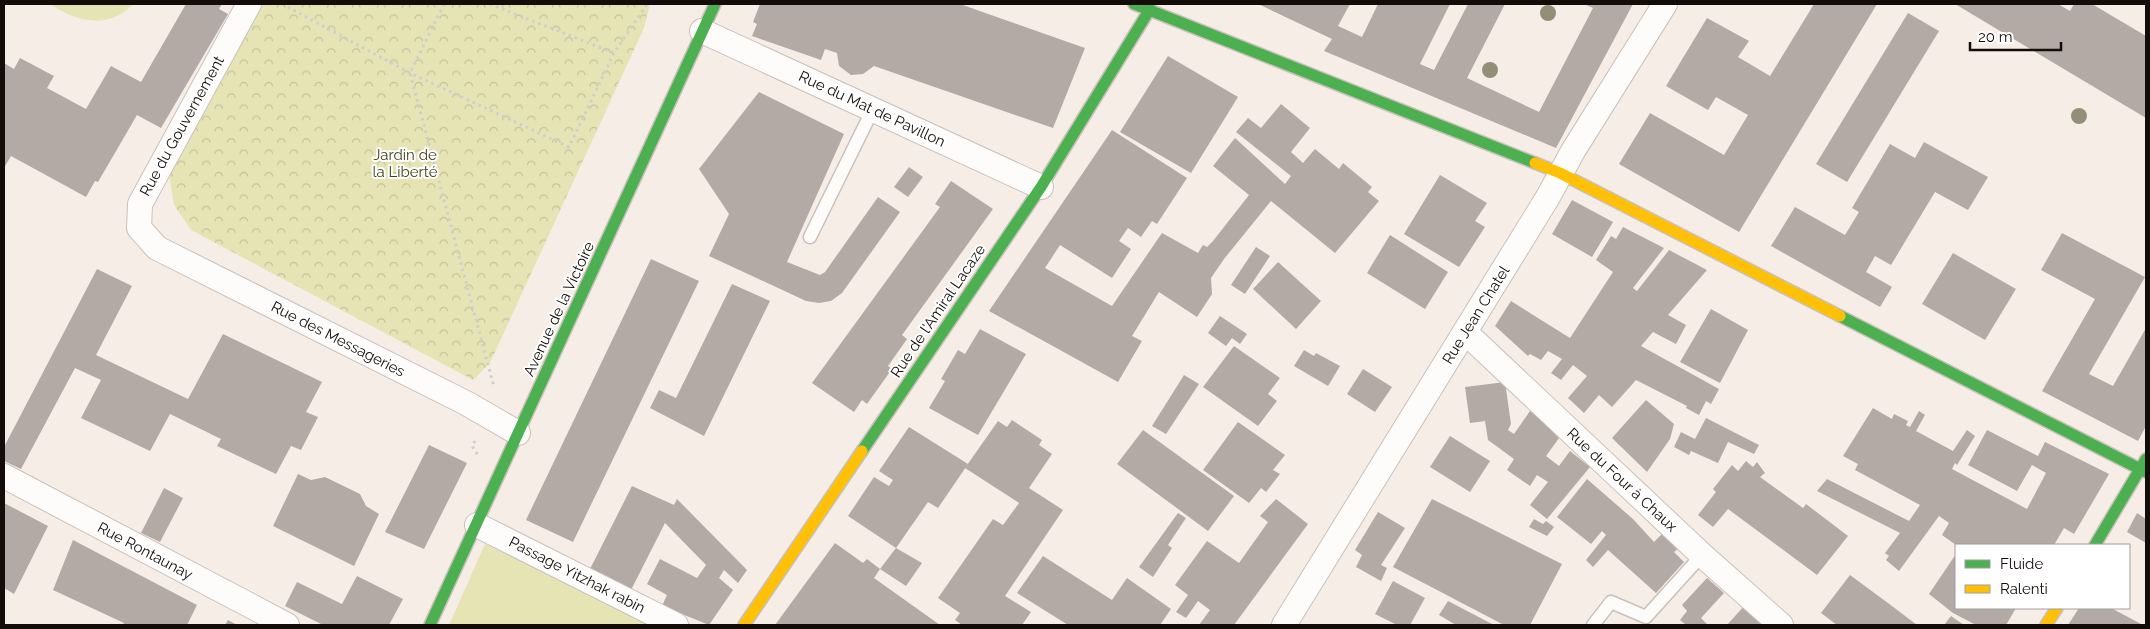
<svg xmlns="http://www.w3.org/2000/svg" width="2150" height="629" viewBox="0 0 2150 629" font-family="Raleway,sans-serif">
  <style>
    .grass { fill: #e6e4b4 }
    .park { fill: url(#park-crowns) }
    .building { fill: #b3aaa6 }
    .lines { fill: none; stroke-linecap: round; stroke-linejoin: round }
    .lane-casing { stroke: #c9c0bb; stroke-width: 15 }
    .street-casing { stroke: #c9c0bb; stroke-width: 26 }
    .fast-casing { stroke: #c9c0bb; stroke-width: 14 }
    .slow-casing { stroke: #c9c0bb; stroke-width: 14 }
    .path { stroke: #d0cecc; stroke-width: 3; stroke-dasharray: 2.5 4; stroke-linecap: butt }
    .lane { stroke: #fefcfb; stroke-width: 12 }
    .street { stroke: #fefcfb; stroke-width: 24 }
    .fast { stroke: #4caf50; stroke-width: 11 }
    .slow { stroke: #ffc107; stroke-width: 11 }
    .tree { fill: #928e77 }
    .labels { text-anchor: middle; dominant-baseline: central; stroke-width: 4; stroke-linejoin: round; paint-order: stroke }
    .street-label { font-size: 15px; fill: #130c08; stroke: #fff }
    .park-label { font-size: 15px; fill: #3f411b; stroke: #fff }
  </style>
  <defs>
    <pattern id="park-crowns" width="20" height="18" patternUnits="userSpaceOnUse" patternTransform="scale(1.25)"><rect width="20" height="18" fill="#e6e4b4"/><path d="M2 6a3 3 0 1 1 6 0M12 15a3 3 0 1 1 6 0" fill="none" stroke="#c4c299"/></pattern>
  </defs>
  <rect width="100%" height="100%" fill="#f7ede7"/>
  <g class="grass">
    <path d="M 50,4 L 133,4 C 109,30 76,22 50,4 Z"/>
    <path d="M 485,544 L 653,625 L 449,625 Z"/>
  </g>
  <path class="park" d="M 261,4 L 650,4 L 644,28 L 490,363 L 473,380 L 191,230 L 174,205 L 169,174 Z"/>
  <g class="building">
    <path d="M 186,4 L 222,4 L 219,9 L 228,14 L 161,128 L 137,115 L 98,182 L 95,181 L 86,197 L 11,156 L 4,168 L 4,63 L 14,69 L 20,58 L 54,76 L 47,88 L 86,109 L 111,66 L 141,82 Z"/>
    <path d="M 760,4 L 960,4 L 1085,48 L 1053,128 L 874,66 L 863,74 L 851,75 L 839,66 L 837,53 L 825,49 L 821,60 L 752,36 L 757,24 L 753,22 Z"/>
    <path d="M 1258,4 L 1350,4 L 1338,26 L 1362,37 L 1378,4 L 1450,4 L 1420,64 L 1434,70 L 1468,4 L 1505,4 L 1467,78 L 1539,112 L 1593,8 L 1584,4 L 1633,4 L 1556,148 L 1324,51 L 1332,39 Z"/>
    <path d="M 1814,4 L 1877,4 L 1739,232 L 1619,164 L 1650,113 L 1724,155 L 1748,115 L 1716,97 L 1708,110 L 1666,86 L 1707,18 L 1749,41 L 1738,57 L 1770,76 Z"/>
    <path d="M 1955,4 L 2058,4 L 2070,11 L 2074,4 L 2092,4 L 2146,36 L 2146,118 Z"/>
    <path d="M 1908,13 L 1939,31 L 1847,182 L 1816,164 Z"/>
    <path d="M 1168,56 L 1238,97 L 1191,173 L 1120,132 Z"/>
    <path d="M 759,92 L 844,134 L 787,262 L 820,275 L 825,272 L 878,197 L 900,212 L 842,293 L 831,301 L 819,303 L 806,301 L 709,256 L 729,214 L 699,169 Z"/>
    <path d="M 1281,104 L 1310,128 L 1291,152 L 1303,163 L 1315,149 L 1339,169 L 1343,163 L 1372,187 L 1368,192 L 1379,201 L 1335,253 L 1271,201 L 1224,259 L 1211,278 L 1212,294 L 1197,317 L 1159,292 L 1132,336 L 1142,341 L 1118,382 L 989,311 L 1112,130 L 1187,178 L 1157,224 L 1152,221 L 1141,237 L 1128,228 L 1119,241 L 1131,249 L 1112,278 L 1060,245 L 1045,268 L 1112,306 L 1162,233 L 1198,253 L 1203,245 L 1207,247 L 1213,241 L 1249,195 L 1213,166 L 1235,138 L 1285,184 L 1291,176 L 1236,132 L 1248,118 L 1261,128 Z"/>
    <path d="M 1924,142 L 1988,177 L 1968,210 L 1935,192 L 1891,265 L 1875,256 L 1866,272 L 1892,287 L 1880,307 L 1771,246 L 1795,207 L 1845,235 L 1859,212 L 1852,208 L 1890,144 L 1915,158 Z"/>
    <path d="M 909,167 L 923,177 L 908,197 L 894,187 Z"/>
    <path d="M 1440,175 L 1487,203 L 1475,221 L 1485,227 L 1459,267 L 1404,234 Z"/>
    <path d="M 951,181 L 993,209 L 902,335 L 907,339 L 888,366 L 892,369 L 867,404 L 862,400 L 854,412 L 812,383 L 940,207 L 935,204 Z"/>
    <path d="M 1572,200 L 1613,222 L 1592,257 L 1552,234 Z"/>
    <path d="M 1623,227 L 1664,248 L 1633,288 L 1637,291 L 1669,250 L 1707,270 L 1668,315 L 1686,325 L 1676,344 L 1653,332 L 1641,346 L 1719,389 L 1711,404 L 1706,401 L 1699,415 L 1686,408 L 1687,406 L 1636,380 L 1612,407 L 1599,395 L 1584,413 L 1568,398 L 1587,376 L 1573,365 L 1561,380 L 1551,373 L 1562,359 L 1548,351 L 1541,360 L 1530,354 L 1528,356 L 1495,326 L 1511,301 L 1570,338 L 1613,272 L 1596,260 L 1611,236 L 1616,239 Z"/>
    <path d="M 2062,233 L 2145,277 L 2089,374 L 2113,386 L 2146,328 L 2146,426 L 2138,441 L 2042,391 L 2095,299 L 2041,270 Z"/>
    <path d="M 1390,235 L 1448,272 L 1425,309 L 1367,273 Z"/>
    <path d="M 1256,247 L 1270,256 L 1245,294 L 1231,285 Z"/>
    <path d="M 1953,253 L 2016,289 L 1985,340 L 1922,304 Z"/>
    <path d="M 651,259 L 699,281 L 573,542 L 526,520 Z"/>
    <path d="M 1278,262 L 1321,301 L 1296,329 L 1253,289 Z"/>
    <path d="M 97,269 L 132,286 L 96,355 L 188,399 L 223,334 L 322,382 L 306,412 L 318,417 L 301,450 L 291,446 L 276,474 L 217,446 L 221,439 L 170,414 L 150,451 L 81,418 L 101,380 L 75,368 L 21,469 L 4,461 L 4,447 Z"/>
    <path d="M 732,284 L 770,301 L 704,436 L 650,408 L 659,390 L 676,398 Z"/>
    <path d="M 1711,309 L 1748,330 L 1720,383 L 1680,362 Z"/>
    <path d="M 1220,316 L 1247,334 L 1240,344 L 1232,338 L 1226,346 L 1208,333 Z"/>
    <path d="M 980,329 L 1026,354 L 978,435 L 929,408 L 945,381 L 941,379 L 958,350 L 965,354 Z"/>
    <path d="M 1234,346 L 1280,378 L 1268,394 L 1277,401 L 1258,426 L 1203,387 Z"/>
    <path d="M 1304,350 L 1314,356 L 1316,353 L 1340,366 L 1328,386 L 1294,366 Z"/>
    <path d="M 1363,369 L 1392,387 L 1375,412 L 1347,394 Z"/>
    <path d="M 1184,375 L 1199,384 L 1166,434 L 1152,426 Z"/>
    <path d="M 1505,382 L 1511,424 L 1508,430 L 1514,434 L 1530,411 L 1562,434 L 1546,456 L 1559,466 L 1570,451 L 1590,467 L 1547,519 L 1530,505 L 1548,482 L 1537,475 L 1530,486 L 1507,470 L 1514,459 L 1488,440 L 1485,421 L 1470,423 L 1465,387 Z"/>
    <path d="M 1646,400 L 1674,424 L 1670,439 L 1647,472 L 1612,438 Z"/>
    <path d="M 1873,408 L 1892,419 L 1894,414 L 1908,421 L 1906,425 L 1910,427 L 1919,411 L 1925,415 L 1916,431 L 1953,451 L 1967,430 L 1975,436 L 1957,465 L 1955,463 L 1952,469 L 2027,509 L 2046,473 L 2032,465 L 2017,491 L 1968,465 L 1987,430 L 2038,456 L 2045,442 L 2109,474 L 2074,534 L 2064,528 L 2054,545 L 1956,545 L 1942,535 L 1949,523 L 1939,516 L 1899,571 L 1886,560 L 1889,556 L 1885,553 L 1900,533 L 1817,491 L 1827,479 L 1909,521 L 1920,505 L 1855,470 L 1858,464 L 1843,456 Z"/>
    <path d="M 1706,418 L 1759,445 L 1754,454 L 1728,442 L 1718,463 L 1691,451 L 1689,455 L 1674,447 L 1681,432 L 1695,439 Z"/>
    <path d="M 1012,420 L 1042,440 L 1039,445 L 1052,454 L 1029,488 L 1063,510 L 1005,596 L 1031,612 L 1022,625 L 962,625 L 955,620 L 960,613 L 938,598 L 993,519 L 1003,525 L 1019,503 L 965,468 L 998,421 L 1007,427 Z"/>
    <path d="M 1238,422 L 1285,455 L 1273,470 L 1280,474 L 1266,492 L 1261,488 L 1249,503 L 1203,470 Z"/>
    <path d="M 909,427 L 968,464 L 938,508 L 928,502 L 896,548 L 848,516 L 874,477 L 889,486 L 893,480 L 879,471 Z"/>
    <path d="M 1143,430 L 1234,496 L 1208,531 L 1117,464 Z"/>
    <path d="M 1450,436 L 1490,461 L 1470,492 L 1430,467 Z"/>
    <path d="M 429,445 L 467,463 L 424,549 L 385,532 Z"/>
    <path d="M 1746,461 L 1753,467 L 1757,462 L 1765,473 L 1760,477 L 1803,508 L 1806,504 L 1848,536 L 1817,575 L 1728,509 L 1713,527 L 1698,515 L 1716,492 L 1713,489 L 1732,465 L 1738,471 Z"/>
    <path d="M 298,474 L 311,480 L 325,477 L 360,494 L 366,506 L 379,514 L 354,566 L 273,526 Z"/>
    <path d="M 1587,479 L 1633,519 L 1654,542 L 1662,534 L 1682,545 L 1674,552 L 1684,562 L 1656,593 L 1608,550 L 1593,567 L 1586,560 L 1606,535 L 1602,531 L 1591,544 L 1557,517 Z"/>
    <path d="M 632,486 L 674,505 L 677,499 L 747,570 L 738,583 L 724,570 L 719,578 L 733,590 L 709,625 L 662,606 L 667,595 L 647,584 L 660,559 L 697,578 L 706,565 L 665,523 L 631,590 L 589,571 Z"/>
    <path d="M 164,488 L 183,498 L 160,542 L 141,533 Z"/>
    <path d="M 1276,499 L 1308,524 L 1234,625 L 1199,625 L 1210,610 L 1198,601 L 1186,618 L 1176,612 L 1188,595 L 1175,585 L 1207,541 L 1239,563 L 1268,522 L 1260,516 Z"/>
    <path d="M 1432,499 L 1562,564 L 1530,625 L 1504,625 L 1393,567 Z"/>
    <path d="M 4,503 L 48,526 L 14,594 L 4,588 Z"/>
    <path d="M 1378,512 L 1405,528 L 1381,565 L 1387,568 L 1381,581 L 1356,567 L 1362,555 L 1355,550 Z"/>
    <path d="M 1178,513 L 1186,518 L 1168,545 L 1172,548 L 1153,577 L 1139,567 Z"/>
    <path d="M 2137,513 L 2146,519 L 2146,543 L 2127,532 Z"/>
    <path d="M 1534,519 L 1543,524 L 1546,521 L 1554,527 L 1547,536 L 1529,527 Z"/>
    <path d="M 73,540 L 197,605 L 187,625 L 123,625 L 124,623 L 53,590 Z"/>
    <path d="M 835,543 L 863,563 L 867,559 L 880,569 L 874,578 L 940,625 L 775,625 Z"/>
    <path d="M 896,548 L 922,563 L 906,586 L 880,569 Z"/>
    <path d="M 1956,554 L 1956,608 L 2016,608 L 2006,625 L 1976,625 L 1953,613 L 1929,594 Z"/>
    <path d="M 1043,556 L 1112,600 L 1127,578 L 1171,609 L 1160,625 L 1068,625 L 1017,593 Z"/>
    <path d="M 1850,575 L 1892,606 L 1917,625 L 1837,625 L 1821,613 Z"/>
    <path d="M 357,576 L 403,599 L 389,625 L 323,625 L 285,606 L 297,582 L 342,604 Z"/>
    <path d="M 1707,578 L 1724,593 L 1701,618 L 1708,625 L 1686,625 L 1680,620 L 1687,611 L 1682,605 Z"/>
    <path d="M 1393,581 L 1425,598 L 1410,625 L 1397,625 L 1375,614 Z"/>
    <path d="M 1448,601 L 1494,625 L 1456,625 L 1439,615 Z"/>
    <path d="M 1745,605 L 1765,624 L 1763,625 L 1727,625 Z"/>
    <path d="M 2079,608 L 2111,608 L 2143,625 L 2068,625 Z"/>
    <path d="M 1951,616 L 1964,625 L 1944,625 Z"/>
    <path d="M 228,620 L 237,625 L 225,625 Z"/>
  </g>
  <g class="lines">
    <defs>
      <g id="lane">
        <path d="M 810,237 L 873,109"/>
        <path d="M 1593,625 L 1611,602 L 1646,617 L 1702,555"/>
      </g>
      <g id="street">
        <path d="M 249,4 L 140,204 L 139,228 L 157,248 L 466,403 L 518,433"/>
        <path d="M 702,31 L 1041,187"/>
        <path d="M 1465,332 L 1702,555 L 1781,625"/>
        <path d="M 4,476 L 287,625"/>
        <path d="M 477,525 L 676,625"/>
        <path d="M 1284,625 L 1548,197 L 1573,151 L 1665,4"/>
      </g>
      <g id="fast">
        <path d="M 1134,4 L 1535,163"/>
        <path d="M 1840,316 L 2146,472"/>
        <path d="M 862,451 L 1041,187 L 1150,9"/>
        <path d="M 2095,545 L 2146,459"/>
        <path d="M 430,625 L 715,4"/>
      </g>
      <g id="slow">
        <path d="M 1535,163 L 1560,173 L 1840,316"/>
        <path d="M 744,625 L 862,451"/>
        <path d="M 2046,625 L 2057,608"/>
      </g>
    </defs>
    <use href="#lane" class="lane-casing"/>
    <use href="#street" class="street-casing"/>
    <use href="#fast" class="fast-casing"/>
    <use href="#slow" class="slow-casing"/>
    <g class="path">
      <path d="M 282,4 L 410,73 L 569,147 L 614,53 L 647,4"/>
      <path d="M 444,4 L 410,73 L 494,387"/>
      <path d="M 490,4 L 614,53"/>
      <path d="M 475,441 L 472,446 L 478,455"/>
    </g>
    <use href="#lane" class="lane"/>
    <use href="#street" class="street"/>
    <use href="#fast" class="fast"/>
    <use href="#slow" class="slow"/>
  </g>
  <g class="tree">
    <circle cx="1548" cy="13" r="8"/>
    <circle cx="1490" cy="70" r="8"/>
    <circle cx="2079" cy="116" r="8"/>
  </g>
  <g class="labels">
    <g class="street-label">
      <text transform="translate(872 109) rotate(25)">Rue du Mat de Pavillon</text>
      <text transform="translate(182 126) rotate(-61)">Rue du Gouvernement</text>
      <text transform="translate(559 309) rotate(-65)">Avenue de la Victoire</text>
      <text transform="translate(938 311) rotate(-56)">Rue de l'Amiral Lacaze</text>
      <text transform="translate(1476 315) rotate(-58)">Rue Jean Chatel</text>
      <text transform="translate(338 339) rotate(27)">Rue des Messageries</text>
      <text transform="translate(1622 480) rotate(43)">Rue du Four à Chaux</text>
      <text transform="translate(145 551) rotate(28)">Rue Rontaunay</text>
      <text transform="translate(577 575) rotate(27)">Passage Yitzhak rabin</text>
    </g>
    <g class="park-label">
      <text x="405" y="155">Jardin de<tspan x="405" dy="17">la Liberté</tspan></text>
    </g>
  </g>
  <rect width="2150" height="629" fill="none" stroke="#130c08" stroke-width="10"/>
  <rect x="1955" y="544" width="175" height="65" fill="#ffffff" stroke="#a19e9c"/>
  <rect x="1965" y="560" width="25" height="8" fill="#4caf50" stroke="#a19e9c"/>
  <text x="2000" y="569" font-size="15" fill="#130c08">Fluide</text>
  <rect x="1965" y="585" width="25" height="8" fill="#ffc107" stroke="#a19e9c"/>
  <text x="2000" y="594" font-size="15" fill="#130c08">Ralenti</text>
  <path d="M1970 42v8h91v-8" fill="none" stroke="#130c08" stroke-width="2.5"/>
  <text x="1978" y="42" font-size="15" fill="#130c08" stroke="#ffffff" stroke-width="4" paint-order="stroke">20 m</text>
</svg>
